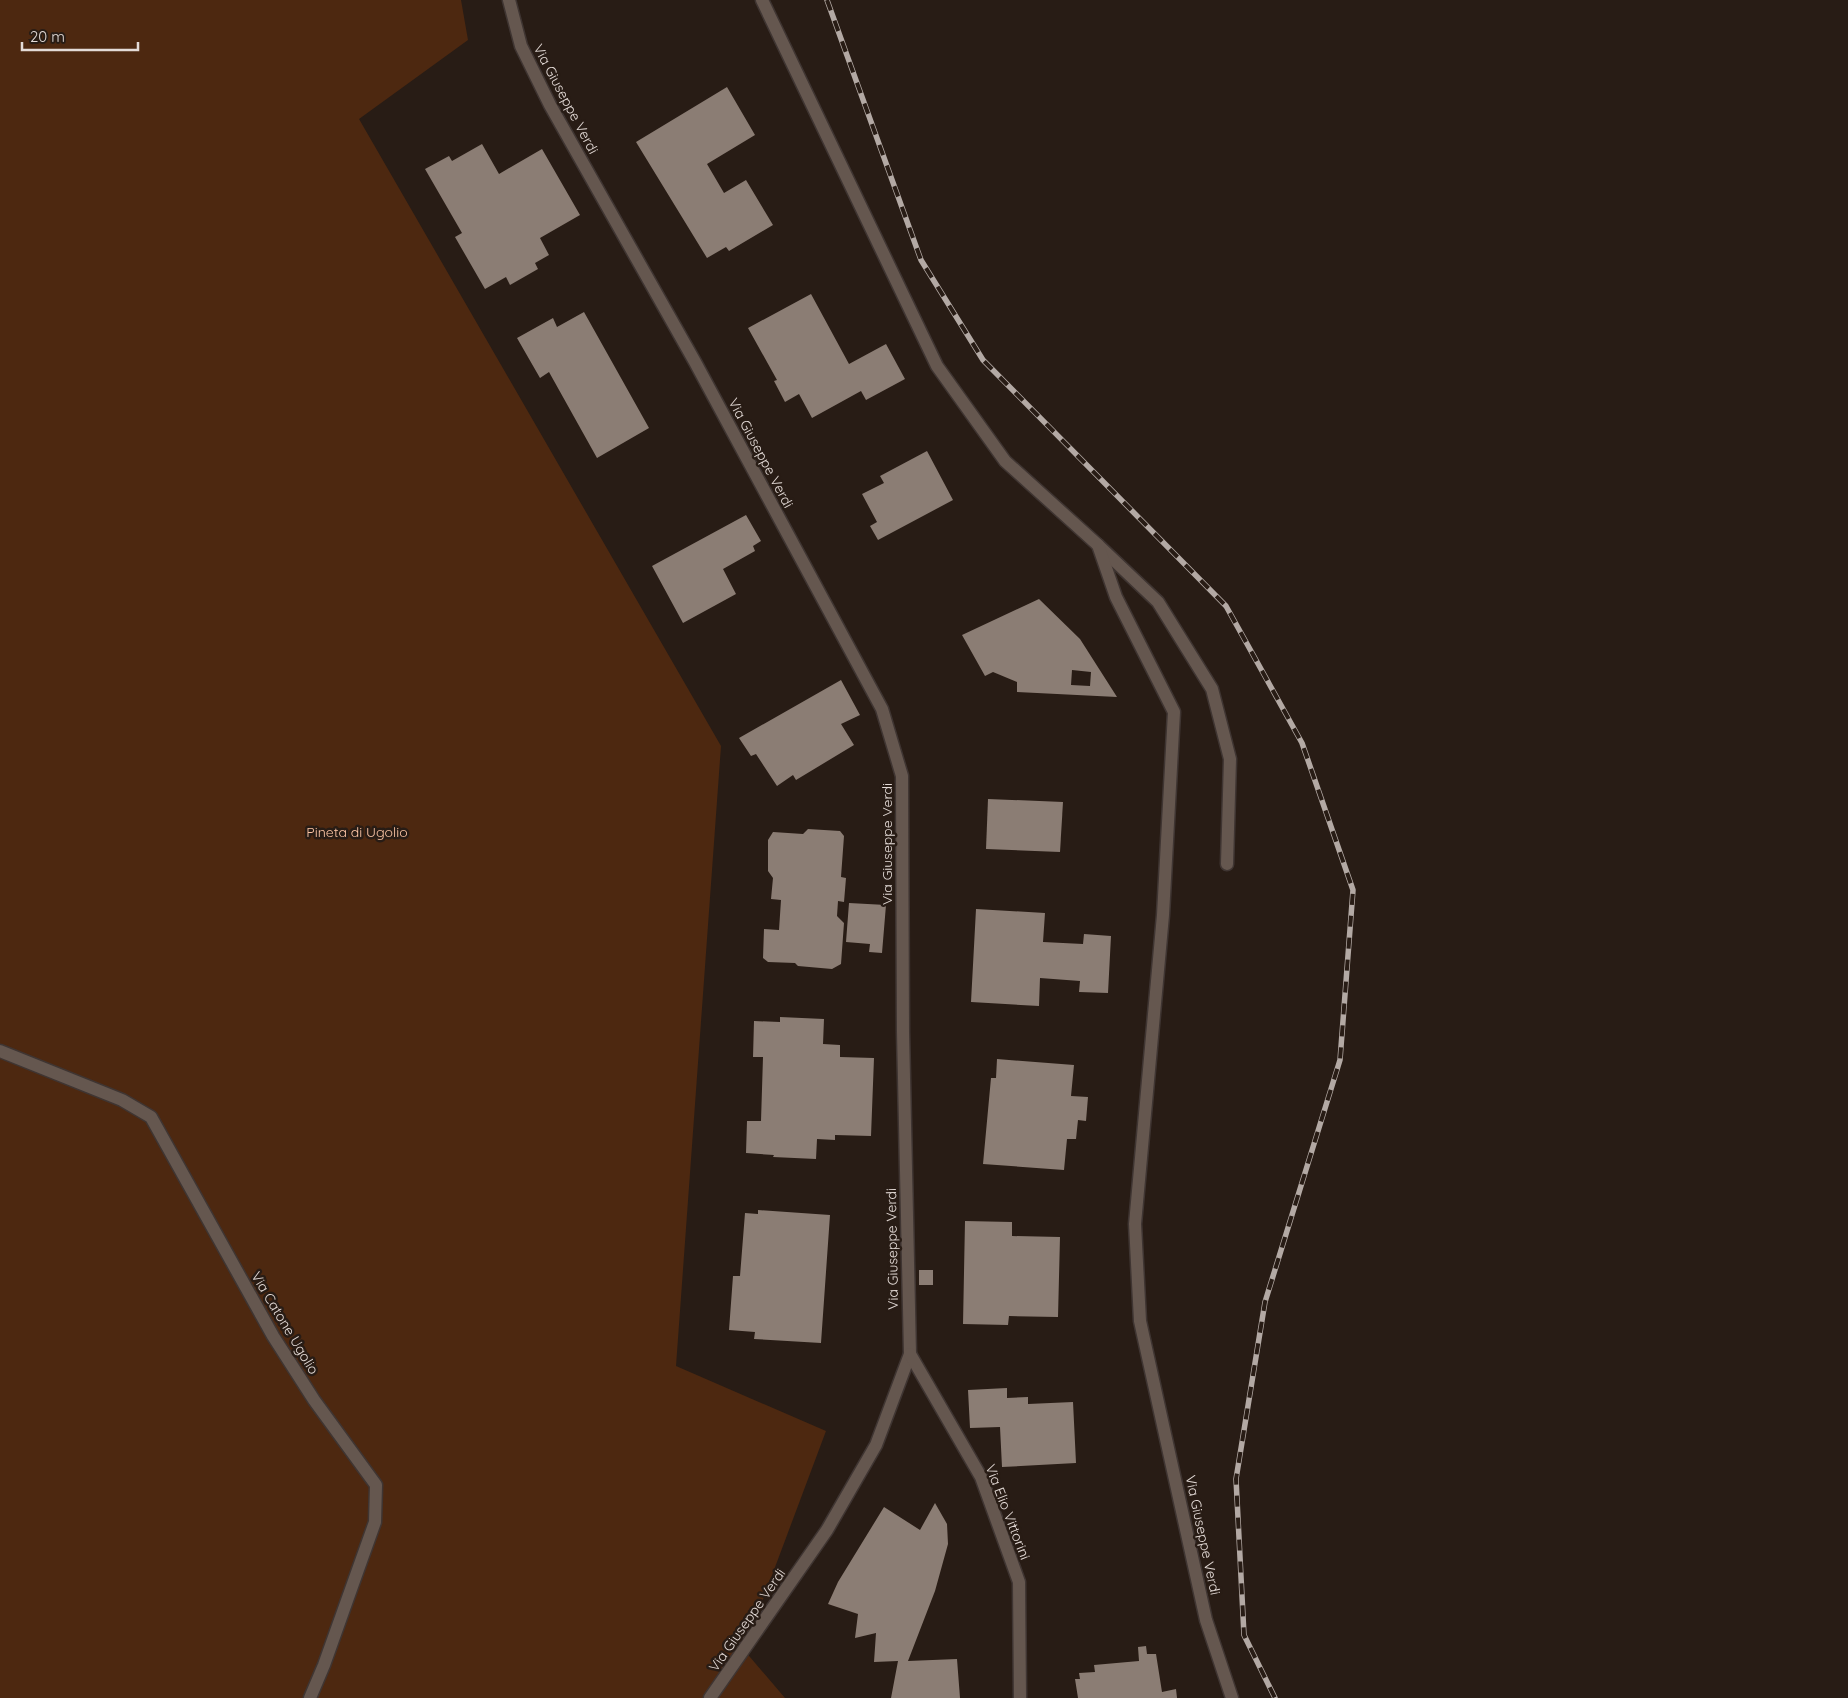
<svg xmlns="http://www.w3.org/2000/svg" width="1848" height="1698" viewBox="0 0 1848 1698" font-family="Quicksand,sans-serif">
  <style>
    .green { fill: #4d2810 }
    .building { fill: #8b7d74; fill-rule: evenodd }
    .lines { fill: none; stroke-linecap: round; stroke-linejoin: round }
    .lane-casing { stroke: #3f3532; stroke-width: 15 }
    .street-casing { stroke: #3f3532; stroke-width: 15 }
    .lane { stroke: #65574f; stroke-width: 12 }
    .street { stroke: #65574f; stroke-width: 12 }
    .rail-casing { stroke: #b3a9a4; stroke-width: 5.5 }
    .rail { stroke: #281c15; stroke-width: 4; stroke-dasharray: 11; stroke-linecap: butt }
    .labels { text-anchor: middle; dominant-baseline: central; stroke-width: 5; stroke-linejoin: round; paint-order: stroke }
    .street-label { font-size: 14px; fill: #e4dbd7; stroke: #281c15 }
    .park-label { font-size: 14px; fill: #ffc7a7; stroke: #281c15 }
  </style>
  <rect width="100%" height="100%" fill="#281c15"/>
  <path class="green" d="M 0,0 L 461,0 L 468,40 L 359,119 L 721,746 L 676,1366 L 826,1431 L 744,1650 L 785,1698 L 0,1698 Z"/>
  <g class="building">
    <path d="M 727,87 L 755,135 L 707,164 L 724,193 L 746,180 L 773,225 L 729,251 L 726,247 L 707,258 L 636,142 Z"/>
    <path d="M 482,144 L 499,174 L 542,149 L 580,215 L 540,238 L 549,255 L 535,263 L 538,269 L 510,285 L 506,277 L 485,289 L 455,237 L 462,233 L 425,169 L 449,156 L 452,161 Z"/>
    <path d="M 811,294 L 849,364 L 886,344 L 905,379 L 866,400 L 861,391 L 812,418 L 799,394 L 785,402 L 774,381 L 777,380 L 748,328 Z"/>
    <path d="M 584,312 L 649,428 L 597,458 L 549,372 L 540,378 L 517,338 L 553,318 L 557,327 Z"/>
    <path d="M 927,451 L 953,500 L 878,540 L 870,526 L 877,522 L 862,494 L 884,483 L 880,476 Z"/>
    <path d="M 746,515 L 761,541 L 753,546 L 755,551 L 723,569 L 736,594 L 683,623 L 652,566 Z"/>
    <path d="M 1039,599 L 1080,639 L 1117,697 L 1017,692 L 1017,682 L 993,672 L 985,676 L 962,635 ZM 1072,670 L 1091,672 L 1090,686 L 1071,685 Z"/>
    <path d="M 841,680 L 860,715 L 841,724 L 854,745 L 796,780 L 793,775 L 777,786 L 756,754 L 751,756 L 739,738 Z"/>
    <path d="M 988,799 L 1063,802 L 1060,852 L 986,849 Z"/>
    <path d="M 808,829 L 840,831 L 844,836 L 841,877 L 846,878 L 844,902 L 838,901 L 837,916 L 844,923 L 841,964 L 832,969 L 798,966 L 795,963 L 768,962 L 763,958 L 764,929 L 779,930 L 781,900 L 771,899 L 773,878 L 768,871 L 768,840 L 773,832 L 803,834 Z"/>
    <path d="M 849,903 L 886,905 L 882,953 L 869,952 L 870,944 L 846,942 Z"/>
    <path d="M 976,909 L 1045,913 L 1043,942 L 1083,944 L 1084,934 L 1111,936 L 1108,993 L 1079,992 L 1080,981 L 1040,978 L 1039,1006 L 971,1002 Z"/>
    <path d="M 780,1017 L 824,1019 L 823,1044 L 840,1045 L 840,1057 L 874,1058 L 871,1136 L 835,1135 L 835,1140 L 817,1139 L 816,1159 L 773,1157 L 774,1155 L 746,1153 L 747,1121 L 761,1121 L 763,1057 L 753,1057 L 754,1021 L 780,1022 Z"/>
    <path d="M 997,1059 L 1074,1065 L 1071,1096 L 1088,1097 L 1086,1121 L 1078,1120 L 1076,1139 L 1067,1139 L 1064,1170 L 983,1164 L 991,1078 L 996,1078 Z"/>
    <path d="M 758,1210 L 830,1215 L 821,1343 L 754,1339 L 755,1332 L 729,1330 L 733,1276 L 740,1276 L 745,1213 L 758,1214 Z"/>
    <path d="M 965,1221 L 1012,1222 L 1012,1236 L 1060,1237 L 1058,1317 L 1009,1316 L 1008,1325 L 963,1324 Z"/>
    <rect x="919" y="1270" width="14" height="15"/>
    <path d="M 1007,1388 L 1007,1398 L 1028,1397 L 1028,1404 L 1073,1402 L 1076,1463 L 1002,1467 L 1000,1427 L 970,1428 L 968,1390 Z"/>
    <path d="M 935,1503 L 947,1524 L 948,1544 L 935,1591 L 908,1661 L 957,1659 L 960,1698 L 891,1698 L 898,1661 L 874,1662 L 876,1633 L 855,1638 L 858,1614 L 828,1604 L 838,1582 L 884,1507 L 920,1530 Z"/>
    <path d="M 1146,1646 L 1147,1654 L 1156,1654 L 1162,1692 L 1176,1689 L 1177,1698 L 1078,1698 L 1075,1679 L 1080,1679 L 1079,1673 L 1095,1672 L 1094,1665 L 1139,1661 L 1138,1647 Z"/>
  </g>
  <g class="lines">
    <defs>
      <path id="lane" d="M 1098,545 L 1158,602 L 1212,689 L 1230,759 L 1227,864"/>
      <g id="street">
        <path d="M 509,0 L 521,46 L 550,105 L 695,362 L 882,709 L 902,776 L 903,1032 L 910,1354 L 876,1445 L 827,1530 L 710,1698"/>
        <path d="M 762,0 L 937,366 L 1005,461 L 1098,545 L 1116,597 L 1174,712 L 1163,915 L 1135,1224 L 1140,1321 L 1206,1620 L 1232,1698"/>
        <path d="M 0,1051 L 122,1100 L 151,1117 L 273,1336 L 314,1400 L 376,1485 L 375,1522 L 324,1665 L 310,1698"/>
        <path d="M 910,1354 L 981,1477 L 1019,1582 L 1020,1698"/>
      </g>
    </defs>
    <use href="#lane" class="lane-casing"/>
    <use href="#street" class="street-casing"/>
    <use href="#lane" class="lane"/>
    <use href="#street" class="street"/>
    <defs>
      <path id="rail" d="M 827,0 L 921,260 L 983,360 L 1226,606 L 1302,743 L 1353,890 L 1340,1060 L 1265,1302 L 1236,1479 L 1244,1635 L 1275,1698"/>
    </defs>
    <use href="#rail" class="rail-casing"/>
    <use href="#rail" class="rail"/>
  </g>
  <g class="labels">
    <g class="street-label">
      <text transform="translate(566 99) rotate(62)">Via Giuseppe Verdi</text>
      <text transform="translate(761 453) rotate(62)">Via Giuseppe Verdi</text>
      <text transform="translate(887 844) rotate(-90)">Via Giuseppe Verdi</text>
      <text transform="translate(892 1249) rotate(-91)">Via Giuseppe Verdi</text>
      <text transform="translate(285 1323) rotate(59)">Via Catone Ugolio</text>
      <text transform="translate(1008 1512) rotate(69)">Via Elio Vittorini</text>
      <text transform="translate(1203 1535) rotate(78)">Via Giuseppe Verdi</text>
      <text transform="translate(747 1620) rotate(-55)">Via Giuseppe Verdi</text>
    </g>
    <g class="park-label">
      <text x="357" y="832">Pineta di Ugolio</text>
    </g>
  </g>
  <path d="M22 42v8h116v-8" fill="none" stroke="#e4dbd7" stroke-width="2.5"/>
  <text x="30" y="42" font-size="15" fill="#e4dbd7" stroke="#281c15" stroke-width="4" paint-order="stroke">20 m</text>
</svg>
